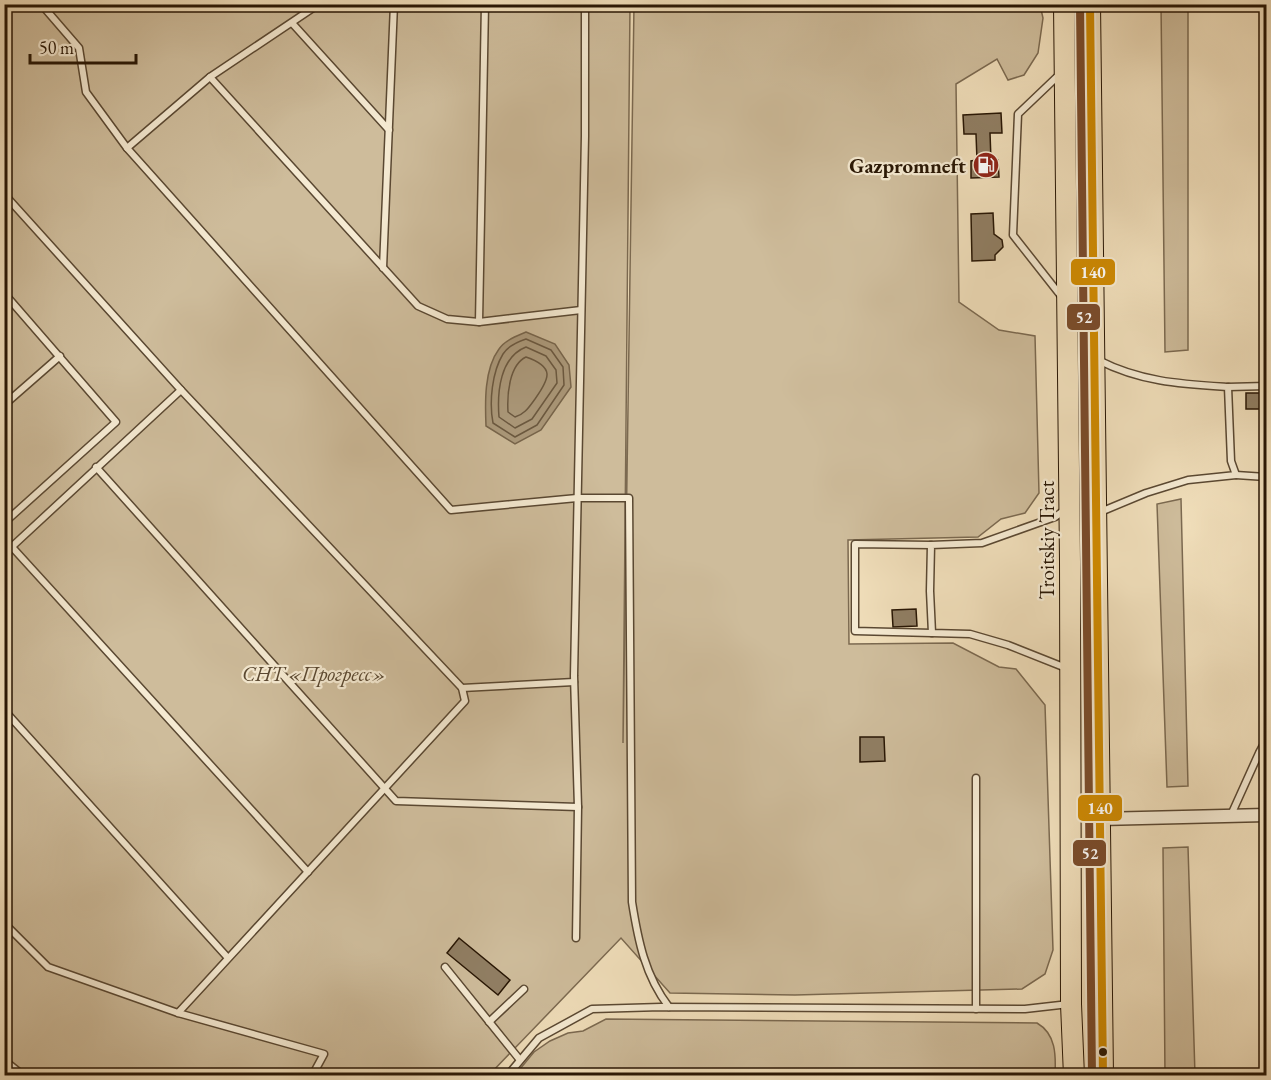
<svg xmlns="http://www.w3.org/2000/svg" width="1271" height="1080" viewBox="0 0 1271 1080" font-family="'EB Garamond',serif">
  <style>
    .green { fill: #cebc9b; stroke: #7b6950; stroke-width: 1.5 }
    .water { fill: #ac9a7c; stroke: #77654c; stroke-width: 1.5 }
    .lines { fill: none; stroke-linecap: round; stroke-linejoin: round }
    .shore { stroke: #6a5840; stroke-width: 1.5 }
    .building { fill: #907e63; stroke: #281604; stroke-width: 1.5 }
    .service-casing { stroke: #5a4832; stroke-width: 9 }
    .minor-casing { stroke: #5a4832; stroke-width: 15 }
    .primary-casing { stroke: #281604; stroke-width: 22 }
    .service { stroke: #f5ead2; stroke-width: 6 }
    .minor { stroke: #f5ead2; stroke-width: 12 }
    .primary { stroke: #f0deba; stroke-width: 20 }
    .bus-1-casing { stroke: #f5ead2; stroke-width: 12 }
    .bus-2-casing { stroke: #f5ead2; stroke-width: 12 }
    .bus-1 { stroke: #ce8901; stroke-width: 8 }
    .bus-2 { stroke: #7a4b2a; stroke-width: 8 }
    .bus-dot { fill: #281604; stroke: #f5ead2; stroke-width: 2 }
    .labels { text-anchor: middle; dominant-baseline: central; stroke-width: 4.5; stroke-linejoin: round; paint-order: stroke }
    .poi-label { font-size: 21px; font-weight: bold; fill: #281604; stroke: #f5ead2; text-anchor: end }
    .street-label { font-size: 21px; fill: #281604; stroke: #f5ead2 }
    .park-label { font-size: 21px; font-style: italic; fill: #5a4831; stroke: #f5ead2 }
    .line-badge { stroke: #f5ead2; stroke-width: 2 }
    .badge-label { font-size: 16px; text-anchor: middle; font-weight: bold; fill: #fff }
  </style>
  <rect width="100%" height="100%" fill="#f0deba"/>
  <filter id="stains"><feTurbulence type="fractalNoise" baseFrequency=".00333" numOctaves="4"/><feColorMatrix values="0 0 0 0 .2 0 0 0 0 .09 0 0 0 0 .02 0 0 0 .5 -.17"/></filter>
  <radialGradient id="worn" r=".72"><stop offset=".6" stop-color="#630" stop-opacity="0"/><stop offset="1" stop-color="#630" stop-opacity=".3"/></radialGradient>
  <g class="green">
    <path d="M 5,5 L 630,5 L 623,743 L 634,5 L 1040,5 L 1043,18 L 1038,53 L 1024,75 L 1008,80 L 997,59 L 956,84 L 959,302 L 999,330 L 1035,336 L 1039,493 L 1025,513 L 1001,519 L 978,537 L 848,540 L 849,644 L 953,643 L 999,667 L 1016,669 L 1045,705 L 1053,950 L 1045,974 L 1022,989 L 795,995 L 670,993 L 621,938 L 489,1075 L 5,1076 Z"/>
    <path d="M 1161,5 L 1188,5 L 1188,350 L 1165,352 Z"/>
    <path d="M 1181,499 L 1188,786 L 1167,787 L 1157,504 Z"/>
    <path d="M 1188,847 L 1195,1075 L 1165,1075 L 1163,848 Z"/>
    <path d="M 606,1019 L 1037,1023 C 1056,1034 1056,1055 1055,1075 L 515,1075 L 534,1052 L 550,1041 L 568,1033 L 583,1031 Z"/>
  </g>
  <path class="water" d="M 526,332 L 555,344 L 569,365 L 571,387 L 541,430 L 515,444 L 486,426 C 485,403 484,369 499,349 C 505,340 517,336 526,332 Z"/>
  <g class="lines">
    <g class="shore">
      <path d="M 526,339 L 551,350 L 563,367 L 564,385 L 537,425 L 515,437 L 493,423 C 489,402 492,372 503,354 C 508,346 517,342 526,339 Z"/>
      <path d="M 526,347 L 546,356 L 556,370 L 557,383 L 532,419 L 515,428 L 499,417 C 497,392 500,357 526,347 Z"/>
      <path d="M 526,357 C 555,367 550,378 535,399 C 529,407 525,414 515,417 L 508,412 C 507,395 509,365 526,357 Z"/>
    </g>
  </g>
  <g class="building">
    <path d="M 1001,113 L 1002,133 L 990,133 L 991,160 L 998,160 L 999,177 L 971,178 L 971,161 L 977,160 L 976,134 L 964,134 L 963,115 Z"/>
    <path d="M 993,213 L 994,234 L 1002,240 L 1003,247 L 995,255 L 995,260 L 972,261 L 971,214 Z"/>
    <rect x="1246" y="393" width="20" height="16"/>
    <path d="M 916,609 L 917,626 L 893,627 L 892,610 Z"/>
    <path d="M 860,737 L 884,737 L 885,761 L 860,762 Z"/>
    <path d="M 459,938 L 510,980 L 498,995 L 447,953 Z"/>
  </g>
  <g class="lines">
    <defs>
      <g id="service">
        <path d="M 41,4 L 79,48 L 86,92 L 127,148 L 451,510 L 577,498 L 629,498 L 632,902 C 638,940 645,976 669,1007"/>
        <path d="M 292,23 L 389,130"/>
        <path d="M 1060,74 L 1018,114 L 1013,235 L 1061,296"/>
        <path d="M 210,77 L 418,306 L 447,319 L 479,322 L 581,310"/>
        <path d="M 127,148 L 210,77 L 319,4"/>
        <path d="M 4,194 L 181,390"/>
        <path d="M 383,268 L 394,4"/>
        <path d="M 4,293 L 116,422 L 4,523"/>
        <path d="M 479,322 L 485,4"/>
        <path d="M 1098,360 C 1141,382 1181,384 1228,387 L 1231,461 L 1236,475 L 1188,480 L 1146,493 L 1098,513"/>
        <path d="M 1228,387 L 1266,386"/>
        <path d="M 4,405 L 60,356"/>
        <path d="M 96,467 L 396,801 L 578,807 L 574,676 L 585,136 L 585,4"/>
        <path d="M 1236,475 L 1266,477"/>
        <path d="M 931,545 L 855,544 L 855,631 L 932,633"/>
        <path d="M 12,547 L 308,872"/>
        <path d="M 4,554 L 181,390 L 462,688 L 574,682"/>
        <path d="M 1066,668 L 1008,645 L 970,634 L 932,633 L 930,591 L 931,545 L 982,543 L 1055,517 L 1066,509"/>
        <path d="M 4,710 L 228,958"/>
        <path d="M 1231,815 L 1259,753 L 1266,740"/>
        <path d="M 4,923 L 48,967 L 178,1013 L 324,1054 L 312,1076"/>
        <path d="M 576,938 L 578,807"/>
        <path d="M 445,967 L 520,1060"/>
        <path d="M 976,1009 L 976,778"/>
        <path d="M 178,1013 L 465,701 L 462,688"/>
        <path d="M 489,1022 L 524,989"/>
        <path d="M 4,1060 L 24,1076"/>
        <path d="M 507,1076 L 539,1038 L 592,1009 L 661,1007 L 1025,1009 L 1069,1004"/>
      </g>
      <path id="minor" d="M 1100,819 L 1266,815"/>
      <g id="primary">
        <path d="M 1064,4 L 1070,561 L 1071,1004 L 1074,1076"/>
        <path d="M 1090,4 L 1103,1076"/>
      </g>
    </defs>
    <use href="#service" class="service-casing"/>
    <use href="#minor" class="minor-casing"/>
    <use href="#primary" class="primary-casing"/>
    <use href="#service" class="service"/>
    <use href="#minor" class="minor"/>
    <use href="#primary" class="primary"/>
    <defs>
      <path id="bus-1" d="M 1090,4 L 1103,1076"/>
      <path id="bus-2" d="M 1080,4 L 1092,1076"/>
    </defs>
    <use href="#bus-1" class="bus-1-casing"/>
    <use href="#bus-2" class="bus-2-casing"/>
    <use href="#bus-1" class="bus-1"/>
    <use href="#bus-2" class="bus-2"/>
  </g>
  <defs>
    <symbol id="fuel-disc" viewBox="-11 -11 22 22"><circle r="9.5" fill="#8f2418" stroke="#f5ead2"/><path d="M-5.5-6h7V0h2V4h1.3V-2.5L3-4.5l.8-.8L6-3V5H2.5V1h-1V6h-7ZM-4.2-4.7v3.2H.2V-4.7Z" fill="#fff"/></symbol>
  </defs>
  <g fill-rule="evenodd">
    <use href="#fuel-disc" x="971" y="150" width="30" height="30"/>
  </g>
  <circle class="bus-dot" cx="1103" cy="1052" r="5"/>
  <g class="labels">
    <g class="poi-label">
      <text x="966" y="165">Gazpromneft</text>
    </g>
    <g class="street-label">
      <text transform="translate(1046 540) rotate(-90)">Troitskiy Tract</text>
    </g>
    <g class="park-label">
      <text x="314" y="673">СНТ «Прогресс»</text>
    </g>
  </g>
  <g class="line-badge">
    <rect x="1070" y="258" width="46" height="28" rx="6" fill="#ce8901"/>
    <rect x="1066" y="303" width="35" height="28" rx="6" fill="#7a4b2a"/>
    <rect x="1077" y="794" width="46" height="28" rx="6" fill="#ce8901"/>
    <rect x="1072" y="839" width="35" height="28" rx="6" fill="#7a4b2a"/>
  </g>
  <g class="badge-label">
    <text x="1093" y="278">140</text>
    <text x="1084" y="323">52</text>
    <text x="1100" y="814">140</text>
    <text x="1090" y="859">52</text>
  </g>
  <rect width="1271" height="1080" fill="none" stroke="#f0deba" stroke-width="24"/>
  <rect x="6" y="6" width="1259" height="1068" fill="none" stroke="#281604" stroke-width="3"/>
  <rect x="12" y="12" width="1247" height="1056" fill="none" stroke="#281604" stroke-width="1.5"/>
  <path d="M30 54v9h106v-9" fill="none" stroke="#281604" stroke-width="3"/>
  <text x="39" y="54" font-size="18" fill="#281604" stroke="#f5ead2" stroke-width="4.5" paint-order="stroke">50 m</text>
  <rect width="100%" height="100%" filter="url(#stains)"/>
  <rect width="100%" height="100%" fill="url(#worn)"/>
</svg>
